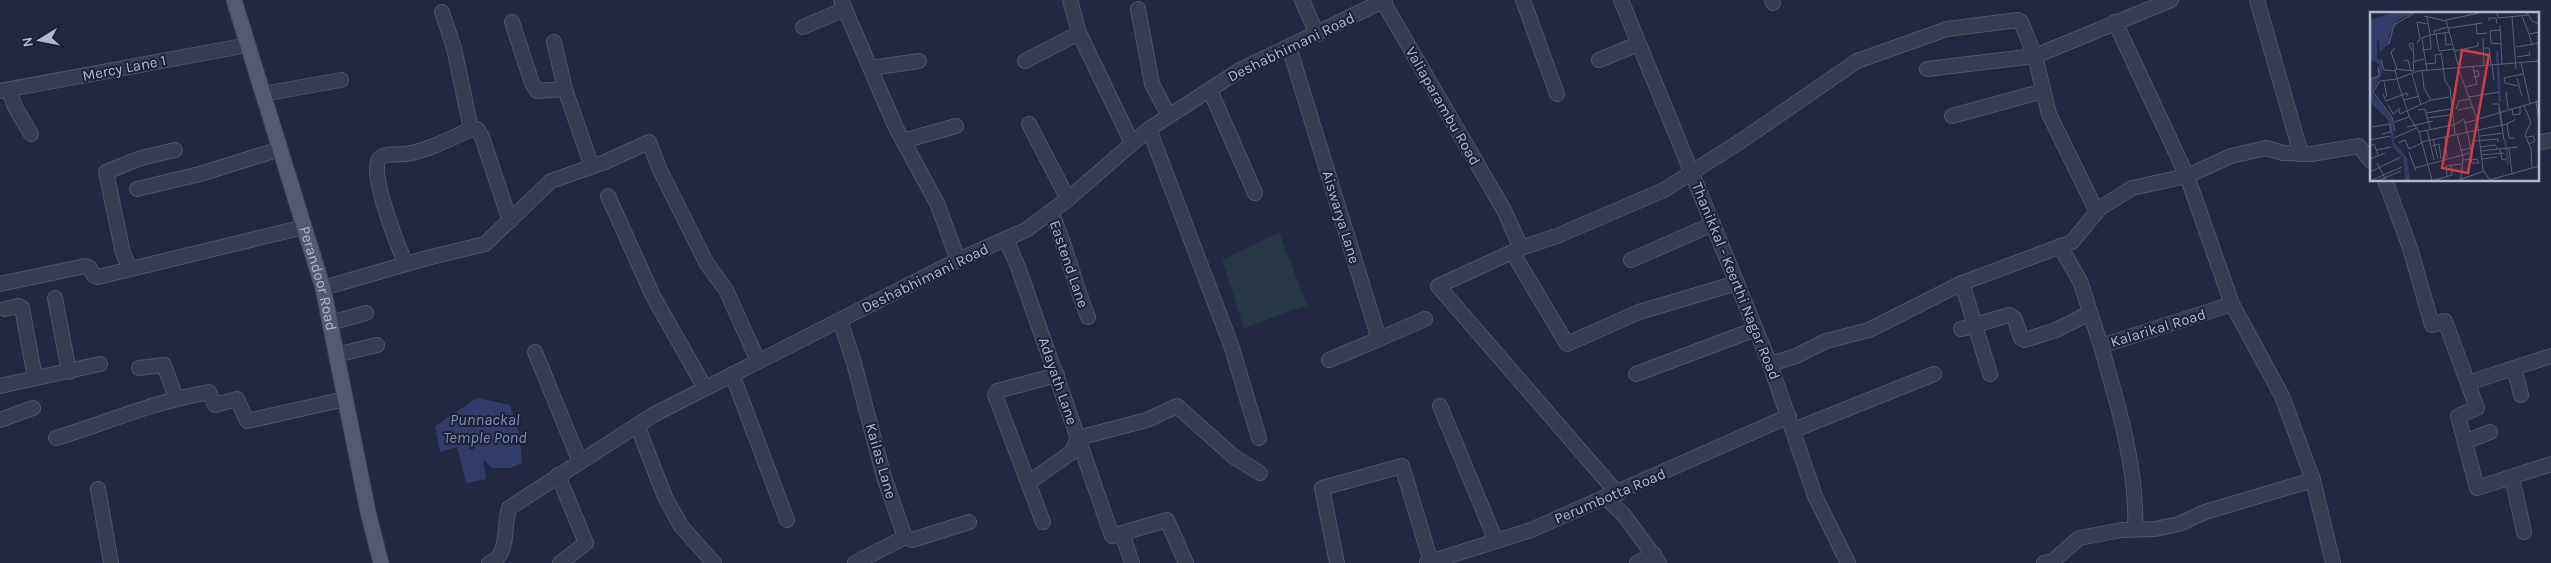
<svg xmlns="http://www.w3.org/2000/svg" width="2551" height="563" viewBox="0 0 2551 563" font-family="Karla,sans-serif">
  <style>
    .green { fill: #253843 }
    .water { fill: #333c68 }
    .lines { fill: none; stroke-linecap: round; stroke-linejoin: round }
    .minor-casing { stroke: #4f5469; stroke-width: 16 }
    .major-casing { stroke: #3d4257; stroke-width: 17 }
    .minor { stroke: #373c51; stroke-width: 14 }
    .major { stroke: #555a71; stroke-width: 15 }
    .labels { text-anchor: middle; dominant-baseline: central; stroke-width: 4; stroke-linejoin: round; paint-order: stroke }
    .street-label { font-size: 15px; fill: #b3b7cc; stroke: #1c2136 }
    .water-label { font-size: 16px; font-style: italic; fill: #808bba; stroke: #1c2136 }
    .inset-river { fill: none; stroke: #333c68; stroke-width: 2.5 }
    .inset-road { fill: none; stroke: #5c6179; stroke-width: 1 }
    .view { fill: #d13d41; fill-opacity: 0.15; stroke: #d13d41; stroke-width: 2.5 }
    .inset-edge { fill: none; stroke: #b3b7cc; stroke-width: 2.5 }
  </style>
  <rect width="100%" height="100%" fill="#222842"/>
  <path class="green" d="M 1279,232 L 1307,305 L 1244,328 L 1222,260 Z"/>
  <path class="water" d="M 477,398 L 510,405 L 520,436 L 522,463 L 510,468 L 492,468 L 483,459 L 486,479 L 466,483 L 457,447 L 440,452 L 435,426 Z"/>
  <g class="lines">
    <defs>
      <g id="minor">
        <path d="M 841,0 L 896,128 L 937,203 L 958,260"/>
        <path d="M 1070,0 L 1079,33 L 1132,143"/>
        <path d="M 1302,0 L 1317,34"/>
        <path d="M 1382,0 L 1504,210 L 1521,248 L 1557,236 L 1664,190 L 1741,141 L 1857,61 L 1947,29 L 2018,20 L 2021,22 L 2035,56 L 2049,114 L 2097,212"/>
        <path d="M 1523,0 L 1557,94"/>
        <path d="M 1621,0 L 1770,364 L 1815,496 L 1848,563"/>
        <path d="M 1772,0 L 1773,3"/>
        <path d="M 2257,0 L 2301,154"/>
        <path d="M 1138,9 L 1152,84 L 1169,116"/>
        <path d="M 442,12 L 454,48 L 471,129"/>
        <path d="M 512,22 L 532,83 L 537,91 L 565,89"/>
        <path d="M 2115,22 L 2187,176 L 2232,304 L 2282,396 L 2313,480 L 2333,563"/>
        <path d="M 803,27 L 845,9"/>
        <path d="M 554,42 L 565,89 L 592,167"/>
        <path d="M 1289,47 L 1379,339 L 1425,319"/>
        <path d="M 1599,60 L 1638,44"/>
        <path d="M 1025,61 L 1079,33"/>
        <path d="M 871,68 L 919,61"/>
        <path d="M 1927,69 L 2035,56 L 2171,0"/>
        <path d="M 9,90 L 15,107 L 31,134"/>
        <path d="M 1210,90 L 1255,193"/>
        <path d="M 0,91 L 248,45"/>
        <path d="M 263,94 L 341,80"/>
        <path d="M 1952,116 L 2043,91"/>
        <path d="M 1029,124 L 1068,199"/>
        <path d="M 1149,129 L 1231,345 L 1259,438"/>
        <path d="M 903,141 L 956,126"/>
        <path d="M 2537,143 L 2551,140"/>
        <path d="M 2385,180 L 2410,248 L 2432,325 L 2445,321 L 2477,408 L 2458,416 L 2477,488 L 2551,464"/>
        <path d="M 137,189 L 200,174 L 280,149"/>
        <path d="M 608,196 L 653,296 L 705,388"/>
        <path d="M 1051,212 C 1066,246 1074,282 1088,317"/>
        <path d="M 1006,239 L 1018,267 L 1078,438 L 1147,420 L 1177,406 L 1234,457 L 1260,473"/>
        <path d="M 2060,246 L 2080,281 L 2101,346 L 2232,304"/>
        <path d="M 1521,248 L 1438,286 L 1618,494"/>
        <path d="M 1517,260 L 1567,344 L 1639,312 L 1737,283"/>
        <path d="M 1631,260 L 1713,224"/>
        <path d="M 406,264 C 399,249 367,169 380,158 C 385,153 399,155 406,154 C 429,150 450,139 471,129 L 477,129 L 482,137 L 510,221"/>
        <path d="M 130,269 L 123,253 L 106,172 L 141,158 L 175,150"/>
        <path d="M 1962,283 L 1990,374"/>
        <path d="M 0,284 L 85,266 L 90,268 L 94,276 L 98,277 L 304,227"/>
        <path d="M 323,288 L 427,258 L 485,244 L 551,181 L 605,162 L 649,142 L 660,170 L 707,264 L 726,290 L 758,361"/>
        <path d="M 55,298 L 69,372"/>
        <path d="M 5,309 L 18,306 L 22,308 L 35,378"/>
        <path d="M 840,320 L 854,363 L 884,477 L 905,537 L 912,540 L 969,522"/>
        <path d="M 330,323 L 366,313"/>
        <path d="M 1961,329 L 2009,315 L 2015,319 L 2021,338 L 2025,340 L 2056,330 L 2090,313"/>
        <path d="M 2101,346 C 2117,401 2138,471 2135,529"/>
        <path d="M 535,352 L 580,462"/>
        <path d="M 336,355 L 377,345"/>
        <path d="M 1329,360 L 1379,339"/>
        <path d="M 1770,364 L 1796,356 L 1826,341 L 1869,330 L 1962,283 L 2072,242 L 2100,208 L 2132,188 L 2187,176 L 2231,156 L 2266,148 L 2283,153 L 2311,154 L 2359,146 L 2371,161"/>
        <path d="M 139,368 L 164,365 L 176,398"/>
        <path d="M 2514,368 L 2521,395"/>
        <path d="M 732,374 L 787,520"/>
        <path d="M 1636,374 L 1756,329"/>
        <path d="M 2474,381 L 2551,356"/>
        <path d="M 0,386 L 100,364"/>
        <path d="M 1440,406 L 1496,541"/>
        <path d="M 0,420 L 33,408"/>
        <path d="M 637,425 L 665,497 L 681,526 L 714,563"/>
        <path d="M 1794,430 L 1934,374"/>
        <path d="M 56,438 C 106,423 153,402 205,393 L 209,392 L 215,405 L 237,399 L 247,421 L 345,399"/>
        <path d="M 1078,438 L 1112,536 L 1167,520 L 1186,563"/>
        <path d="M 2465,442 L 2490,432"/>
        <path d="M 558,475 L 586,543 L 560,563"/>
        <path d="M 2512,477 L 2524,532"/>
        <path d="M 1028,483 L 1072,452 L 1078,438"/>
        <path d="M 98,489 L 111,563"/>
        <path d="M 1605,497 L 1624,515 L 1659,563"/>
        <path d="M 1043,522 L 995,395 L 997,391 L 1057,375"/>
        <path d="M 1122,533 L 1132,563"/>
        <path d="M 489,563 C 510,556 503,527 509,508 L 653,415 L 958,260 L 1026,230 L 1068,199 L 1149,129 L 1240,70 L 1385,0"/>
        <path d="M 855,563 L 905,537"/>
        <path d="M 1337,563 L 1322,488 L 1402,466 L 1431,562"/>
        <path d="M 1427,563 L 1531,530 L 1789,416"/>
        <path d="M 1637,563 L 1654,554"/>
        <path d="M 2044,563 L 2053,561 L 2079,538 L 2122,530 L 2155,529 L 2179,524 L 2205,512 L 2313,480"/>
      </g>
      <g id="major">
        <path id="s1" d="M 234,0 L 323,288 L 368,512 L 381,563"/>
      </g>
    </defs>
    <use href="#minor" class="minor-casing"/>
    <use href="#major" class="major-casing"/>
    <use href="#minor" class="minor"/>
    <use href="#major" class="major"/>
  </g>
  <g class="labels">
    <g class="street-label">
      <text transform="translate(1291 47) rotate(-26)">Deshabhimani Road</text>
      <text transform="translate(124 68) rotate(-11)">Mercy Lane 1</text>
      <text transform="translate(1443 106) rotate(60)">Valiaparambu Road</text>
      <text transform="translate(1341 217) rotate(73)">Aiswarya Lane</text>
      <text transform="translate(1069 264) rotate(71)">Eastend Lane</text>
      <text transform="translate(925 278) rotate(-26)">Deshabhimani Road</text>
      <text stroke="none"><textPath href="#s1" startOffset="291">Perandoor Road</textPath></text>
      <text transform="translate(1736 281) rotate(68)">Thanikkal - Keerthi Nagar Road</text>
      <text transform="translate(2158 328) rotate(-17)">Kalarikal Road</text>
      <text transform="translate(1058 381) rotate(71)">Adayath Lane</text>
      <text transform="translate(881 461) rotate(74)">Kailas Lane</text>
      <text transform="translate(1610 496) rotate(-23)">Perumbotta Road</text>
    </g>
    <g class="water-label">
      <text x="485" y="419">Punnackal<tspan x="485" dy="18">Temple Pond</tspan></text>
    </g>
  </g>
  <g transform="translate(2370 12)">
    <rect width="169" height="169" fill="#222842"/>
    <path d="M 21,1 L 44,1 L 28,8 L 19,24 L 20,31 L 10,40 L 9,30 L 7,27 L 7,46 L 12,51 L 13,59 L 2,81 L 22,106 L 24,130 L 37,146 L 40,168 L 35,168 L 33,145 L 23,135 L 18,108 L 0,90 L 0,67 L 9,63 L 9,52 L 0,48 L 0,8 Z" fill="#333c68"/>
    <path class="inset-river" d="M 127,39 L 130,90M 129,96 L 132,115M 135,127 L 138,153"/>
    <path class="inset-road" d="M 127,1 L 128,6 L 158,3M 157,1 L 162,9 L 169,12M 54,4 L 76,9M 57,4 L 60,23 L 80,20M 142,4 L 146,57M 152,4 L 159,22M 119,9 L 119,6 L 126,6 L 127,12M 106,12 L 107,22 L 117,21M 130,13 L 132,52M 79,16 L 112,11M 130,18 L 120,19 L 121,31 L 131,32M 75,21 L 76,33 L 81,32M 65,22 L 64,19 L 78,15M 66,22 L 69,39 L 85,37M 113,26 L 114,54M 47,31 L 50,27 L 47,10 L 58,12M 19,32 L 24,13 L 44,1M 162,33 L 159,22 L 169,20M 146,35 L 169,31M 25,36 L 21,40 L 27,57M 114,36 L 119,36 L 121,53M 52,38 L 61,37 L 60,24M 42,39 L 39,32 L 43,31 L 44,50M 85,39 L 108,34 L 108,29M 71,40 L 75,69 L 80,76 L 85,122M 147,45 L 160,43 L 159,39M 11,47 L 14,58 L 25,59M 34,49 L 38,48 L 41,59M 151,51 L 160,91M 55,52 L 66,51 L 65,43 L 71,42M 122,53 L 124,68M 88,56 L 107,107 L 113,158 L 120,168M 89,56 L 76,8 L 109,1M 44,59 L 43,50 L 54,47M 52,59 L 54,76 L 61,88M 57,59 L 52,26 L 60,23M 103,59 L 108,59 L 109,64 L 104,65M 42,62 L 51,93M 147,66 L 152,84M 0,67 L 9,64 L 8,55M 14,69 L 17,85M 148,74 L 135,71 L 134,66 L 153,62M 96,75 L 107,72 L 103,55M 136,80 L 138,97M 13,82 L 16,89 L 37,81 L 38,84M 99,85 L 129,80M 34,88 L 49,84M 166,90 L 169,109M 122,92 L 129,92 L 134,128M 18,93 L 23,102 L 30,96M 154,94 L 161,110 L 155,123 L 161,137 L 162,155M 142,96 L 143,103 L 150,102 L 150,94M 86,97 L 89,89 L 99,87M 29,98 L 30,102 L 61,88 L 79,85M 48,98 L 55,97 L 60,117M 88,98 L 103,95M 56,101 L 81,97M 57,106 L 80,103M 24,110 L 39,105M 137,112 L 139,126 L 144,126M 82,114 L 94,107 L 95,111M 2,115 L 20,112 L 21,120 L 12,122M 37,115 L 63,109M 57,118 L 64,148M 25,119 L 22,105 L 3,80 L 10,69 L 27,67 L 25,57 L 44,59M 49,120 L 82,113M 87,122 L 93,145 L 91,167M 75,124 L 77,146M 110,124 L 133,121M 157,125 L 163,124 L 165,129 L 159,132M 24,126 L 46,116M 63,127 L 68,147M 0,128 L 20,124M 104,129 L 128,127 L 128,130M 51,130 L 137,112 L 146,107M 28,131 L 35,128 L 39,137 L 52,131M 0,134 L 4,132 L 8,143M 62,134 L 69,132 L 71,147M 110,135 L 125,133 L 128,137M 130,137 L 132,148 L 136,147M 6,138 L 21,135M 92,138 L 101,136 L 95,111 L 169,89M 110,139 L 139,136M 39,140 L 46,159M 111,143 L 134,141M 0,147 L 15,141M 101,147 L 102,151 L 109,151 L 107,147 L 101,148M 112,147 L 127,145M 93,148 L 102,147 L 100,132M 7,151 L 16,168M 45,156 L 100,141M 0,160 L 31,145M 142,163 L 139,136 L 148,135M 77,164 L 76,154 L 91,152M 2,168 L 32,155M 9,168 L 31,159M 62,168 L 49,120 L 39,104 L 27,67 L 48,59 L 169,49M 65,168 L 82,163 L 81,154M 89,168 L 114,159M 119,168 L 169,154"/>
    <path class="view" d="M 92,38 L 119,43 L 98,161 L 72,156 Z"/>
    <rect width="169" height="169" class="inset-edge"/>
  </g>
  <g transform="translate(40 40) rotate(260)" stroke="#1c2136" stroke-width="4" paint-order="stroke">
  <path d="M0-4L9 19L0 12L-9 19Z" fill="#b3b7cc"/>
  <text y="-8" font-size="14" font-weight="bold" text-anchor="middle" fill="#b3b7cc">N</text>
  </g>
</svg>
